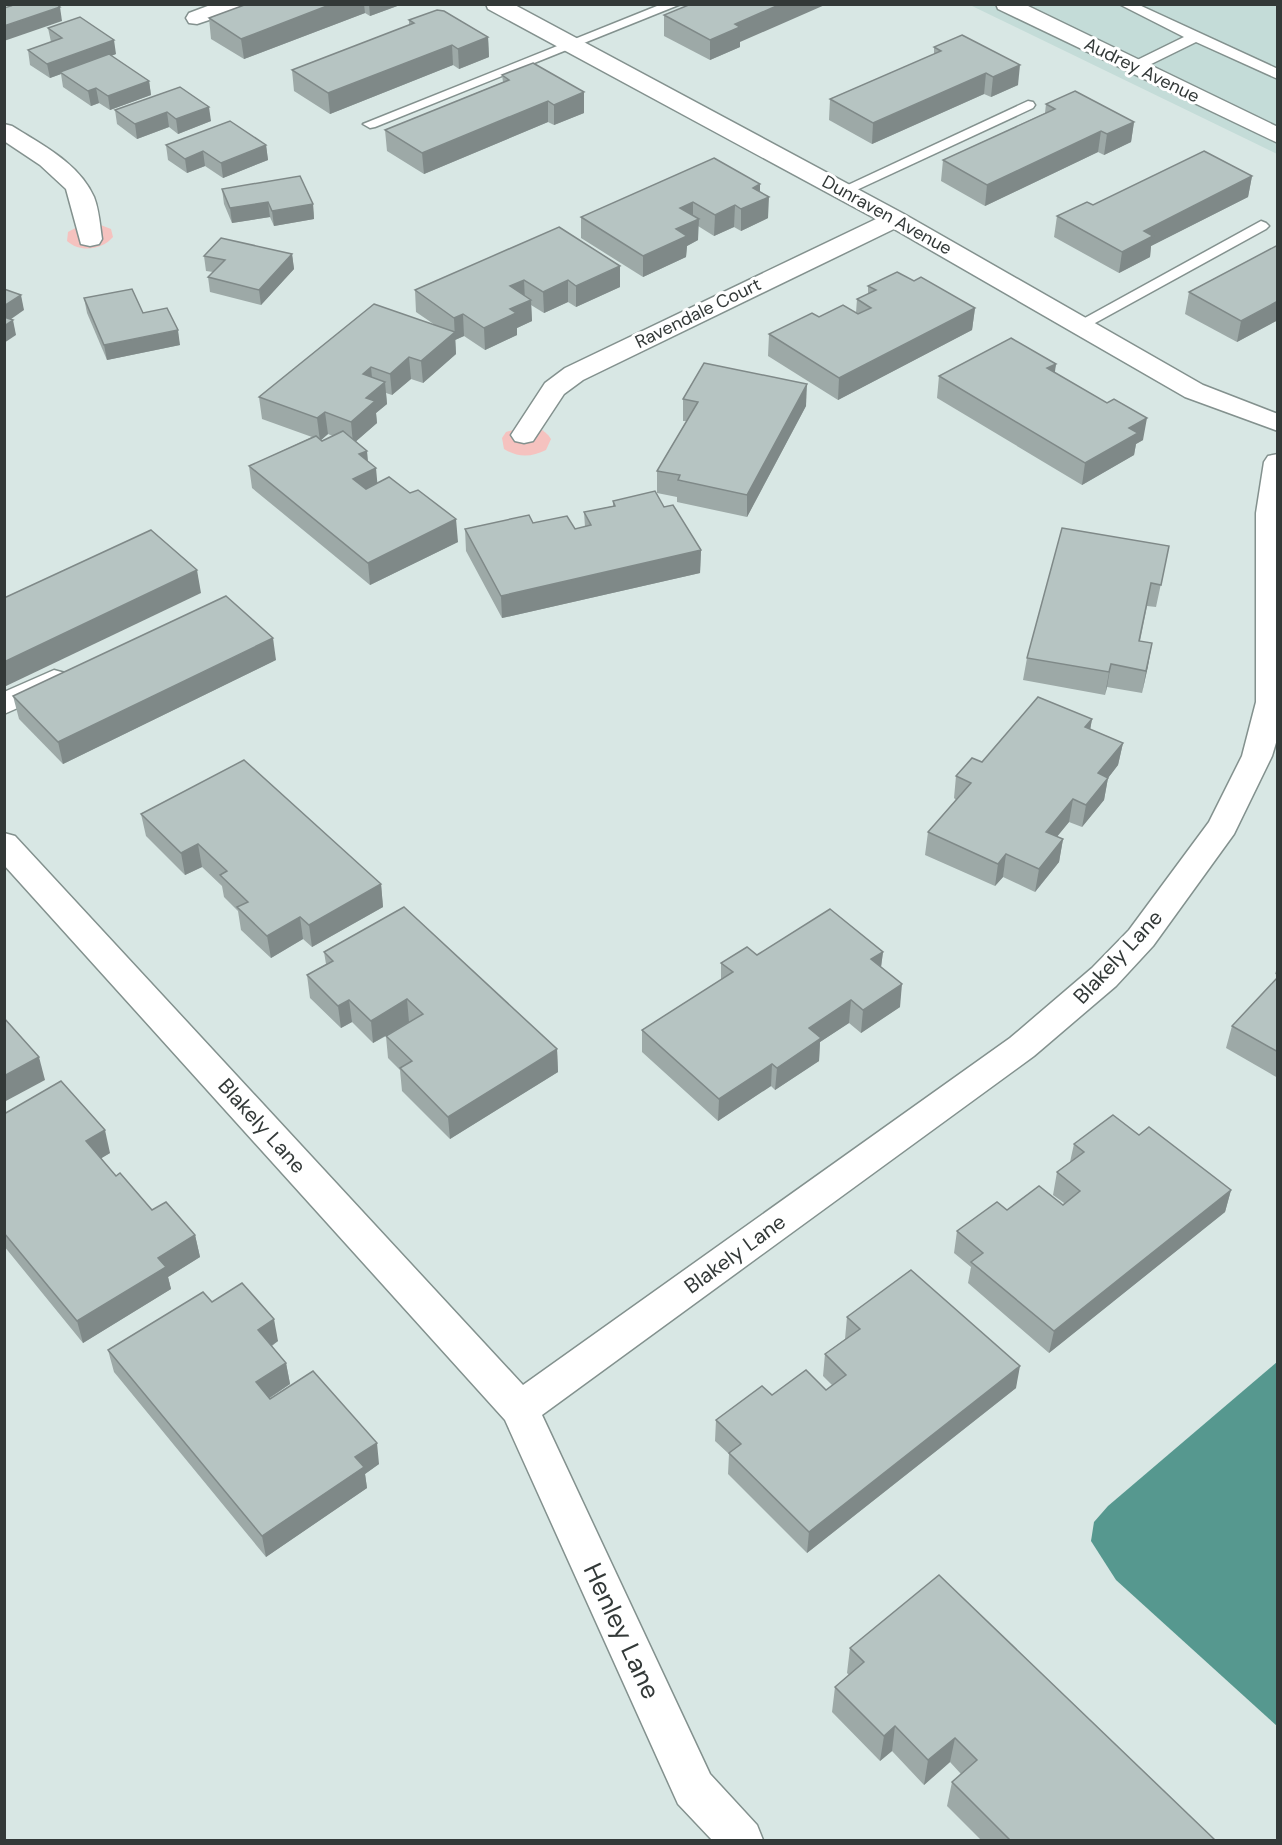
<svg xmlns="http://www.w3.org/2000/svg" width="1282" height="1845" viewBox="0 0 1282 1845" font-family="'DM Sans',sans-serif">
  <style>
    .built { fill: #c4dcd8 }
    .green { fill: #f5c2bf }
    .water { fill: #56988f }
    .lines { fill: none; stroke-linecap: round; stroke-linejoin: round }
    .lane-casing { stroke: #83918e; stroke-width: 3 }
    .street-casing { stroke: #83918e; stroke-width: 3 }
    .lane { fill: #fff; fill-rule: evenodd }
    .street { fill: #fff; fill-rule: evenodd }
    .wall { fill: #9da9a7; fill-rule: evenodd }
    .shaded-wall { fill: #7f8988 }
    .building { fill: #b6c4c2; stroke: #7f8988; stroke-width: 1.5 }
    .labels { text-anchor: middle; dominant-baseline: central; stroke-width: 6; stroke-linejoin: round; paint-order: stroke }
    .far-street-label { font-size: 18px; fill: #333938; stroke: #fff }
    .street-label { font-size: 21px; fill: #333938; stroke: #fff }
    .near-street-label { font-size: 26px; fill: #333938; stroke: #fff }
  </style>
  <rect width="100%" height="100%" fill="#d8e7e4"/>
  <path class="built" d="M 970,5 L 1277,5 L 1277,154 Z"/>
  <g class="green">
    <path d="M 98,224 L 111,229 L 113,237 C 102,250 80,253 67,241 L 68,232 L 81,225 Z"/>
    <path d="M 523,427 C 535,427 544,428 551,439 L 546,450 C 532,457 518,458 504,449 L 502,438 L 506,432 Z"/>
  </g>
  <path class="water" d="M 1277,1362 L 1277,1726 L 1116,1580 L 1091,1541 L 1094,1522 L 1108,1506 Z"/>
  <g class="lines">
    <defs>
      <g id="lane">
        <path d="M 662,4 L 681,4 L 375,127 L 370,128 L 363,124 Z"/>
        <path d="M 1119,4 L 1137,4 L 1278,69 L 1278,79 L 1196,42 L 1139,70 L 1129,70 L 1129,64 L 1184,37 Z"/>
        <path d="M 1028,101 L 1033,102 L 1035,105 L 1033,108 L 848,194 L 843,196 L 835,191 Z"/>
        <path d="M 1261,221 L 1266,223 L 1269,226 L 1266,229 L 1086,328 L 1080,330 L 1072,325 Z"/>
      </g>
      <g id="street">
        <path d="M 213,4 L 244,4 L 242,9 L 197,24 L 189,23 L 186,18 L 189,13 Z"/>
        <path d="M 486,4 L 513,4 L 904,214 L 1203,385 L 1278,414 L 1278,431 L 1185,397 L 894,229 L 583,380 L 564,394 L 533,441 L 524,443 L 515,441 L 511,435 L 545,383 L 565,368 L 876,219 L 488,9 Z"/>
        <path d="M 996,4 L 1024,4 L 1278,127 L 1278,143 L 998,9 Z"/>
        <path d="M 4,124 L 12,126 C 42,145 79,163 94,197 C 99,210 100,225 102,239 L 99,244 L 90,246 L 81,244 L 66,189 L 40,165 L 4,141 Z"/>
        <path d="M 1278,454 L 1278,736 L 1272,756 L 1234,834 L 1153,946 L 1116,986 L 1034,1056 L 542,1415 L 710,1774 L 757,1825 L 763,1840 L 712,1840 L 678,1804 L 505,1420 L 4,865 L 4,833 L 15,836 L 523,1385 L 1010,1038 L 1092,968 L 1129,930 L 1209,822 L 1242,756 L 1256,702 L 1256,513 L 1264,462 L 1268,456 Z"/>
        <path d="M 54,670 L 65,673 L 69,680 L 65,687 L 4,714 L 4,692 Z"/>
      </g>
    </defs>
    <use href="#lane" class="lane-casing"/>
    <use href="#street" class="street-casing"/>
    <use href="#lane" class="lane"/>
    <use href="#street" class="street"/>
  </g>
  <g class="wall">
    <path d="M 247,4 L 400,4 L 400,5 L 370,16 L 365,13 L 244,59 L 211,39 L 209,18 Z"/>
    <path d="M 664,15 L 740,42 L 740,47 L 710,60 L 664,36 Z"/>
    <path d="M 409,20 L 488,37 L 489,57 L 459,69 L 453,65 L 330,114 L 294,91 L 292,70 L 409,25 Z"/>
    <path d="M 48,28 L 116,54 L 111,56 L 149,81 L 151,95 L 110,110 L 99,103 L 91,106 L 63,87 L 61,74 L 50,78 L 30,65 L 28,50 L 51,42 Z"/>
    <path d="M 934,47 L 1018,85 L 991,97 L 984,94 L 872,144 L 829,120 L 830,99 L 934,54 Z"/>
    <path d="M 502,75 L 584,113 L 554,125 L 548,122 L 424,174 L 387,151 L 385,130 L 503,82 Z"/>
    <path d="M 180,87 L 211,121 L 178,134 L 169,127 L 137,139 L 117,124 L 115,110 Z"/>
    <path d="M 1046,104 L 1134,122 L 1131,142 L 1104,155 L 1098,152 L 985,206 L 941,181 L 943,160 L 1045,113 Z"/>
    <path d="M 166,145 L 266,145 L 268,160 L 223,178 L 205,166 L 187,173 L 168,160 Z"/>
    <path d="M 1252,176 L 1248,197 L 1151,246 L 1150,257 L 1119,273 L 1054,237 L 1057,216 L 1093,205 Z"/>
    <path d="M 222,189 L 313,204 L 314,219 L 274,226 L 270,217 L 232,223 L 224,204 Z"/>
    <path d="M 760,192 L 768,218 L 741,231 L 734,227 L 714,236 L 698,226 L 698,240 L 687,246 L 686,257 L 643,277 L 581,238 L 581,217 Z"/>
    <path d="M 1278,245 L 1278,320 L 1237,342 L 1185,314 L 1189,292 Z"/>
    <path d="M 292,254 L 294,269 L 261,305 L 210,292 L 208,277 L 213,272 L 206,271 L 204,256 Z"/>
    <path d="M 620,266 L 620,287 L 576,307 L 568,302 L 544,313 L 531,305 L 532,321 L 517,328 L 517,335 L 485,350 L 464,336 L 455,340 L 456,354 L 423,383 L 411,379 L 392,395 L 386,393 L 387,404 L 376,413 L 377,423 L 356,441 L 368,462 L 377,483 L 458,542 L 370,585 L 252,488 L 249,466 L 312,437 L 262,419 L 259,397 L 435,325 L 416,312 L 415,290 ZM 328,434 L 333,436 L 322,441 L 321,440 Z"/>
    <path d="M 914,281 L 975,308 L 972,330 L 838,400 L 768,356 L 769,334 L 819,317 L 856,313 L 857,299 L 868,294 L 868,286 Z"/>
    <path d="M 84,298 L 143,313 L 180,345 L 107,360 L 87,313 Z"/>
    <path d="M 1056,364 L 1054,373 L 1143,440 L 1136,444 L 1134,455 L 1082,485 L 937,398 L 939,376 Z"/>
    <path d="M 683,399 L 806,406 L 747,517 L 677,502 L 677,497 L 657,493 L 657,471 L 687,421 L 683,421 Z"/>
    <path d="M 613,501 L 664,507 L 701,550 L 700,573 L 502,618 L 466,551 L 465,529 L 533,523 L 575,529 L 585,527 L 584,512 L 613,506 Z"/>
    <path d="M 1169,546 L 1156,607 L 1147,606 L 1140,641 L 1148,666 L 1142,693 L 1107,687 L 1105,695 L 1023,680 L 1027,658 Z"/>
    <path d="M 276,660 L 63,764 L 19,719 L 13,696 Z"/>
    <path d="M 1092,719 L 1090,729 L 1123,743 L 1118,765 L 1108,778 L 1104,800 L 1082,827 L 1069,822 L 1057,836 L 1063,839 L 1059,862 L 1035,892 L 1003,877 L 995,886 L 925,855 L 928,832 L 956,800 L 954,798 L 956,776 L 982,762 Z"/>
    <path d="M 141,814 L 381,884 L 383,907 L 312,947 L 303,939 L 271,958 L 241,930 L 238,911 L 224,897 L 222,886 L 202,867 L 185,875 L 146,836 Z"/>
    <path d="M 324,952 L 557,1049 L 558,1072 L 450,1139 L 402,1091 L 400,1070 L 388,1058 L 386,1036 L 373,1043 L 352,1022 L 341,1028 L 310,998 L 307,975 L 326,964 Z"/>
    <path d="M 883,952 L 881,967 L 900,1007 L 861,1033 L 849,1023 L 820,1042 L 819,1061 L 775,1090 L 771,1086 L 718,1121 L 642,1052 L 642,1030 L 721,980 L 721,963 L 757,955 Z"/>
    <path d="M 1278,965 L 1278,975 L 1275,974 Z"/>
    <path d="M 1278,977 L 1278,1078 L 1226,1048 L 1232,1026 Z"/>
    <path d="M 4,1114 L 110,1153 L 101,1158 L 116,1176 L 152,1210 L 195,1235 L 200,1257 L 168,1277 L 171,1289 L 83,1343 L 4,1246 Z"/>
    <path d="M 1139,1135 L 1231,1190 L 1225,1212 L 1049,1353 L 968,1283 L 971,1267 L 954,1253 L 957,1231 L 1007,1210 L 1063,1205 L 1064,1203 L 1053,1195 L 1057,1172 L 1070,1162 L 1074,1144 Z"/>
    <path d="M 212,1302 L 278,1341 L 272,1346 L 286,1363 L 290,1384 L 270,1398 L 379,1464 L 365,1474 L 367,1488 L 266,1557 L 114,1372 L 108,1350 Z"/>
    <path d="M 847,1317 L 1016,1388 L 807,1553 L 728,1474 L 729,1454 L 715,1441 L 716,1420 L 826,1390 L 832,1385 L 823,1376 L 825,1354 L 845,1339 Z"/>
    <path d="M 850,1648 L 1215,1840 L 981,1840 L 947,1806 L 952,1782 L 961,1774 L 950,1762 L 924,1785 L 892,1751 L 880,1761 L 832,1712 L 835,1687 L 849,1675 L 847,1673 Z"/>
  </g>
  <g class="shaded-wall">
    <path d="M 332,4 L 364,4 L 365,13 L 244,59 L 241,39 Z"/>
    <path d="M 369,4 L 400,4 L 400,5 L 370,16 Z"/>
    <path d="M 781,4 L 827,4 L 740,42 L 740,47 L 710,60 L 710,40 L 735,24 Z"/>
    <path d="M 60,7 L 62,21 L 4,41 L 4,26 Z"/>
    <path d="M 488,37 L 489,57 L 459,69 L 458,49 Z"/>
    <path d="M 114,40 L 116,54 L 62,74 L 60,72 L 61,74 L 50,78 L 47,64 Z"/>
    <path d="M 452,45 L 453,65 L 330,114 L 328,93 Z"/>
    <path d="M 1020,65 L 1018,85 L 991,97 L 993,77 Z"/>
    <path d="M 986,73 L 984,94 L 872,144 L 873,123 Z"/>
    <path d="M 149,81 L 151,95 L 110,110 L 108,96 Z"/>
    <path d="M 96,88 L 99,103 L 91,106 L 88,91 Z"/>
    <path d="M 584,92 L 584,113 L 554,125 L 554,105 Z"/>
    <path d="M 548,101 L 548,122 L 424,174 L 422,153 Z"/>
    <path d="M 209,107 L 211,121 L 178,134 L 176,119 Z"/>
    <path d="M 167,112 L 169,127 L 137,139 L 135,124 Z"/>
    <path d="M 1134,122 L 1131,142 L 1104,155 L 1107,134 Z"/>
    <path d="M 1101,131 L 1098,152 L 985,206 L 987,185 Z"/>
    <path d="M 266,145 L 268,160 L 223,178 L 221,163 Z"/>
    <path d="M 203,151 L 205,166 L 187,173 L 185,159 Z"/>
    <path d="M 1252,176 L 1248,197 L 1151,246 L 1150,257 L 1119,273 L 1122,252 L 1144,231 Z"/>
    <path d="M 760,184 L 760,201 L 769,197 L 768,218 L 741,231 L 741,209 L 753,188 Z"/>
    <path d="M 268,202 L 270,217 L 232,223 L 230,208 Z"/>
    <path d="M 693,202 L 693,222 L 699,219 L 698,240 L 687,246 L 686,257 L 643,277 L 643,256 L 676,229 L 680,208 Z"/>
    <path d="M 313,204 L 314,219 L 274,226 L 272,211 Z"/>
    <path d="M 735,205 L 734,227 L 714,236 L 715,215 Z"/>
    <path d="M 292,254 L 294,269 L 261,305 L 259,290 Z"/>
    <path d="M 620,266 L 620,287 L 576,307 L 576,286 Z"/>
    <path d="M 524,280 L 525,301 L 510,286 Z"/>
    <path d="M 568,280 L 568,302 L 544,313 L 543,292 Z"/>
    <path d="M 21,295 L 24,310 L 4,324 L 4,306 Z"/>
    <path d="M 531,300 L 532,321 L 517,328 L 517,335 L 485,350 L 484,328 L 510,309 Z"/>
    <path d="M 1278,301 L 1278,320 L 1237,342 L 1241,321 Z"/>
    <path d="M 975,308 L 972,330 L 838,400 L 839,378 Z"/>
    <path d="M 463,314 L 464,336 L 455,340 L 454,318 Z"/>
    <path d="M 13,320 L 16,335 L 4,343 L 4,326 Z"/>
    <path d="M 178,330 L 180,345 L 107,360 L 104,345 Z"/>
    <path d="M 455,332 L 456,354 L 423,383 L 421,361 Z"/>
    <path d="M 409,357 L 411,379 L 392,395 L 390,374 Z"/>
    <path d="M 1056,364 L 1053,386 L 1047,368 Z"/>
    <path d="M 371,367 L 373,389 L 363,374 Z"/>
    <path d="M 385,382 L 387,404 L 376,413 L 377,423 L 353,444 L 351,422 L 366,398 Z"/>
    <path d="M 807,384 L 806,406 L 747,517 L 747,495 Z"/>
    <path d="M 325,412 L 328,434 L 320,441 L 317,418 Z"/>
    <path d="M 1147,418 L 1143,440 L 1136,444 L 1134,455 L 1082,485 L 1085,463 L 1129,428 Z"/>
    <path d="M 367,451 L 369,471 L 376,468 L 378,490 L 355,501 L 353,479 L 359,454 Z"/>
    <path d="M 456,519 L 458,542 L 370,585 L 368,563 Z"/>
    <path d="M 701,550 L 700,573 L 502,618 L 501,596 Z"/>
    <path d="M 197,570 L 201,593 L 4,687 L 4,662 Z"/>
    <path d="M 273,638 L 276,660 L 63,764 L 58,742 Z"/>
    <path d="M 1152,643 L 1148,666 L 1142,693 L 1146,671 Z"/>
    <path d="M 1111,664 L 1107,687 L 1105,695 L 1109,672 Z"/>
    <path d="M 1092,719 L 1088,742 L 1085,727 Z"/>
    <path d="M 1123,743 L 1118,765 L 1108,778 L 1104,800 L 1082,827 L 1086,805 L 1098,773 Z"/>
    <path d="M 1073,799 L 1069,822 L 1043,854 L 1046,832 Z"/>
    <path d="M 1063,839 L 1059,862 L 1035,892 L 1039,869 Z"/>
    <path d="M 198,844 L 202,867 L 185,875 L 181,853 Z"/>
    <path d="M 1006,854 L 1003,877 L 995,886 L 998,864 Z"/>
    <path d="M 381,884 L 383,907 L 312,947 L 309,925 Z"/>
    <path d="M 300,917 L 303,939 L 271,958 L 267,936 Z"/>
    <path d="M 883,952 L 880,974 L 871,959 Z"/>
    <path d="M 902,984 L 900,1007 L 861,1033 L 863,1010 Z"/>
    <path d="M 407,999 L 409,1022 L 373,1043 L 371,1021 Z"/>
    <path d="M 349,1000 L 352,1022 L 341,1028 L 338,1006 Z"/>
    <path d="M 851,1000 L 849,1023 L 820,1042 L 819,1061 L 775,1090 L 777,1068 L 809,1028 Z"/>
    <path d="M 557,1049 L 558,1072 L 450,1139 L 448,1117 Z"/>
    <path d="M 39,1057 L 45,1080 L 4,1102 L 4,1076 Z"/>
    <path d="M 772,1064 L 771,1086 L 718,1121 L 719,1099 Z"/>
    <path d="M 105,1130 L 110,1153 L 92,1164 L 86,1141 Z"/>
    <path d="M 1231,1190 L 1225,1212 L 1049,1353 L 1054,1331 Z"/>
    <path d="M 195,1235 L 200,1257 L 168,1277 L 171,1289 L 83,1343 L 77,1321 L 158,1258 Z"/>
    <path d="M 274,1319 L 278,1341 L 262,1352 L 258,1330 Z"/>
    <path d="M 286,1363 L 290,1384 L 260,1404 L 256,1382 Z"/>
    <path d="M 1020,1366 L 1016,1388 L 807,1553 L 809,1532 Z"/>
    <path d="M 377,1443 L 379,1464 L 365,1474 L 367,1488 L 266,1557 L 262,1536 L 355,1457 Z"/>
    <path d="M 895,1726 L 892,1751 L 880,1761 L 884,1736 Z"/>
    <path d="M 955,1738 L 950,1762 L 924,1785 L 928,1760 Z"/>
  </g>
  <g class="building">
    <path d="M 9,4 L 56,4 L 60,7 L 4,26 L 4,8 L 11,6 Z"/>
    <path d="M 247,4 L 332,4 L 241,39 L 209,18 Z"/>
    <path d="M 691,4 L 781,4 L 735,24 L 740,27 L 710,40 L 664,15 Z"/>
    <path d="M 437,10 L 444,11 L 488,37 L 458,49 L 452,45 L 328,93 L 292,70 L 414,23 L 409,20 Z"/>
    <path d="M 80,17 L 114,40 L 47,64 L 28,50 L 62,38 L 48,28 Z"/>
    <path d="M 962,35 L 1020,65 L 993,77 L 986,73 L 873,123 L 830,99 L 941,51 L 934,47 Z"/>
    <path d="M 109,54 L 149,81 L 108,96 L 96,88 L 88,91 L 60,72 Z"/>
    <path d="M 533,63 L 584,92 L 554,105 L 548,101 L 422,153 L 385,130 L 509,80 L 502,75 Z"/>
    <path d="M 180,87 L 209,107 L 176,119 L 167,112 L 135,124 L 115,110 Z"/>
    <path d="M 1075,91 L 1134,122 L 1107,134 L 1101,131 L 987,185 L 943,160 L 1055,109 L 1046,104 Z"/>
    <path d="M 230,121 L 266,145 L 221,163 L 203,151 L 185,159 L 166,145 Z"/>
    <path d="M 1204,151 L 1252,176 L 1144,231 L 1153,236 L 1122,252 L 1057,216 L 1087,202 L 1093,205 Z"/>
    <path d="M 714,158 L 760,184 L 753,188 L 769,197 L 741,209 L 735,205 L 715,215 L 693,202 L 680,208 L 699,219 L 676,229 L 687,236 L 643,256 L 581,217 Z"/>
    <path d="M 300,176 L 313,204 L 272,211 L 268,202 L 230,208 L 222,189 Z"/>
    <path d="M 559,227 L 620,266 L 576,286 L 568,280 L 543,292 L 524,280 L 510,286 L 531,300 L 510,309 L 516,313 L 484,328 L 463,314 L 454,318 L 415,290 Z"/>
    <path d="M 221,238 L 292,254 L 259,290 L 208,277 L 225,260 L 204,256 Z"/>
    <path d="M 1278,245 L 1278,301 L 1241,321 L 1189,292 Z"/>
    <path d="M 897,272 L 914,281 L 921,277 L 975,308 L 839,378 L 769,334 L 812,313 L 819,317 L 843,305 L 858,314 L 871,308 L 857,299 L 876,290 L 868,286 Z"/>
    <path d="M 4,289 L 21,295 L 4,306 Z"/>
    <path d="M 132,289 L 143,313 L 167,308 L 178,330 L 104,345 L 84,298 Z"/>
    <path d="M 374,304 L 455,332 L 421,361 L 409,357 L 390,374 L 371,367 L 363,374 L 385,382 L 366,398 L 375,401 L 351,422 L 325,412 L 317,418 L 259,397 Z"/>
    <path d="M 4,317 L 13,320 L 4,326 Z"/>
    <path d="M 1011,338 L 1056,364 L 1047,368 L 1107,403 L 1114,399 L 1147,418 L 1129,428 L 1138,433 L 1085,463 L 939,376 Z"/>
    <path d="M 704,363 L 807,384 L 747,495 L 678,480 L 680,475 L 657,471 L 698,402 L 683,399 Z"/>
    <path d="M 343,431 L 367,451 L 359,454 L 376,468 L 353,479 L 366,489 L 389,477 L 410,493 L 418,490 L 456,519 L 368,563 L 249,466 L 316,436 L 322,441 Z"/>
    <path d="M 655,491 L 664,507 L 673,505 L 701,550 L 501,596 L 465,529 L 529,515 L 533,523 L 567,516 L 575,529 L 591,525 L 584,512 L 615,506 L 613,501 Z"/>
    <path d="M 1062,528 L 1169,546 L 1161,585 L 1151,583 L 1139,641 L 1152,643 L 1146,671 L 1111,664 L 1109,672 L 1027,658 Z"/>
    <path d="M 151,530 L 197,570 L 4,662 L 4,598 Z"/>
    <path d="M 226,596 L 273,638 L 58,742 L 13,696 Z"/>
    <path d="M 1038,697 L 1092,719 L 1085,727 L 1123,743 L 1098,773 L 1108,778 L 1086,805 L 1073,799 L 1046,832 L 1063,839 L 1039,869 L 1006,854 L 998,864 L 928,832 L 971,783 L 956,776 L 972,758 L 982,762 Z"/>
    <path d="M 244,760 L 381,884 L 309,925 L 300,917 L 267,936 L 237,907 L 248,902 L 220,875 L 227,871 L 198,844 L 181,853 L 141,814 Z"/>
    <path d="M 404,907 L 557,1049 L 448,1117 L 400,1068 L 412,1061 L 386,1036 L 423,1014 L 407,999 L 371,1021 L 349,1000 L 338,1006 L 307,975 L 333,961 L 324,952 Z"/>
    <path d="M 830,909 L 883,952 L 871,959 L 902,984 L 863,1010 L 851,1000 L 809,1028 L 821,1038 L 777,1068 L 772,1064 L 719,1099 L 642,1030 L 733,972 L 721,963 L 747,947 L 757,955 Z"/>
    <path d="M 1278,977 L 1278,1052 L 1232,1026 Z"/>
    <path d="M 4,1018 L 39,1057 L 4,1076 Z"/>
    <path d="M 61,1081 L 105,1130 L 86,1141 L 116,1176 L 120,1173 L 152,1210 L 166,1202 L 195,1235 L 158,1258 L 166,1267 L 77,1321 L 4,1233 L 4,1114 Z"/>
    <path d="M 1113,1115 L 1139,1135 L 1149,1127 L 1231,1190 L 1054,1331 L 971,1262 L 983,1253 L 957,1231 L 997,1202 L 1007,1210 L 1039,1186 L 1063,1205 L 1080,1191 L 1057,1172 L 1084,1152 L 1074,1144 Z"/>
    <path d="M 911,1270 L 1020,1366 L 809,1532 L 729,1453 L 741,1444 L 716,1420 L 762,1386 L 772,1395 L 806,1370 L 826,1390 L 846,1375 L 825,1354 L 860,1329 L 847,1317 Z"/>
    <path d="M 242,1283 L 274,1319 L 258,1330 L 286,1363 L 256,1382 L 270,1399 L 313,1371 L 377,1443 L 355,1457 L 364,1467 L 262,1536 L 108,1350 L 203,1292 L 212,1302 Z"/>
    <path d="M 939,1575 L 1215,1840 L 1010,1840 L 952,1782 L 977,1760 L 955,1738 L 928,1760 L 895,1726 L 884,1736 L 835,1687 L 864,1662 L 850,1648 Z"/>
  </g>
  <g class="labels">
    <g class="far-street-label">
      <text transform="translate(1142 70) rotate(26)">Audrey Avenue</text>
      <text transform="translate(887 215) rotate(29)">Dunraven Avenue</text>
      <text transform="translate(698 313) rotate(-26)">Ravendale Court</text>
    </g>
    <g class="street-label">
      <text transform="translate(1118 957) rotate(-47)">Blakely Lane</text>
      <text transform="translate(262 1126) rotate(48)">Blakely Lane</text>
      <text transform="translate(735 1254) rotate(-36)">Blakely Lane</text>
    </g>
    <g class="near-street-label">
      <text transform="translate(622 1631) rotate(65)">Henley Lane</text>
    </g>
  </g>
  <rect width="1282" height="1845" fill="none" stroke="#333938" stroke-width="12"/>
</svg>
